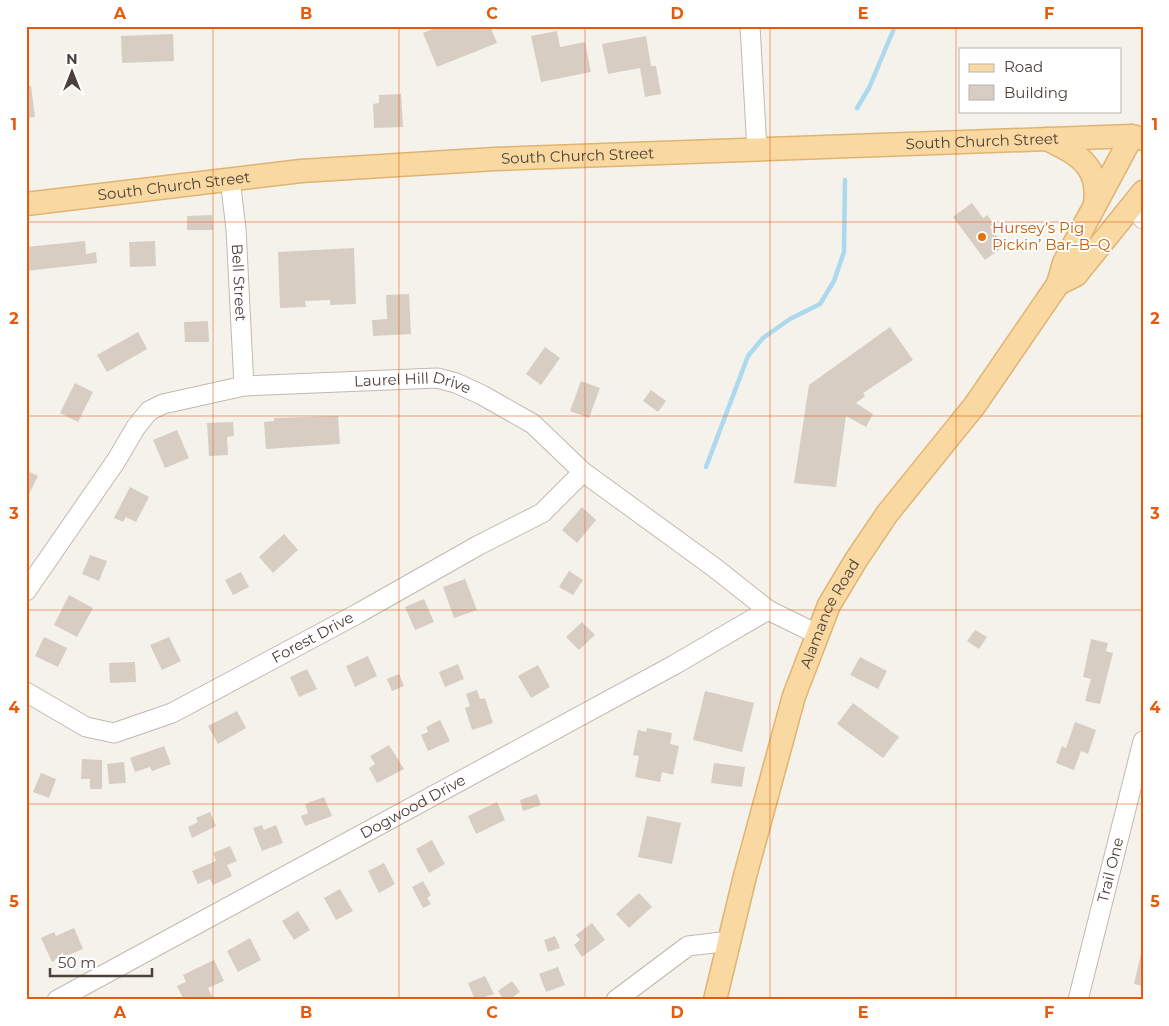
<svg xmlns="http://www.w3.org/2000/svg" width="1169" height="1026" font-family="Montserrat,sans-serif">
<style>
.lines{fill:none;stroke-linecap:round;stroke-linejoin:round}
.stream{stroke:#add9ee;stroke-width:4.5}
.building{fill:#d7cdc2}
.minor-casing{stroke:#c1b9af;stroke-width:21}
.major-casing{stroke:#dfb471;stroke-width:25}
.minor{stroke:#fff;stroke-width:19}
.major{stroke:#f9d8a1;stroke-width:22}
.grid{fill:none;stroke:#e8590c;stroke-width:1;stroke-opacity:0.55}
.food-dot{fill:#e8710a;stroke:#fff;stroke-width:2}
.labels{text-anchor:middle;stroke-width:4;stroke-linejoin:round;paint-order:stroke}
.street-label{font-size:15px;fill:#4a423a;stroke:#fff}
.food-label{font-size:15px;fill:#c56008;stroke:#fff;text-anchor:start}
.neatline{fill:none;stroke:#e8590c;stroke-width:2}
.grid-label{font-size:16px;text-anchor:middle;font-weight:bold;fill:#e8590c}
</style>
<rect width="100%" height="100%" fill="#f5f2ec"/>
<g class="lines">
<path class="stream" d="M857,108l12,-20 26,-62
M706,467l42,-111 15,-18 27,-19 30,-15 14,-23 10,-29 1,-72"/>
</g>
<path class="building" d="M440,26h50l7,17 -60,24 -14,-34z
M557,31l3,16 25,-5 6,30 -50,10 -10,-46z
M173,34l1,27 -52,2 -1,-27z
M646,36l5,30h5l5,28 -16,3 -5,-29 -32,6 -6,-30z
M26,86h5l4,31 -9,1z
M401,94l2,33 -29,1 -1,-24 6,-1v-8z
M972,203l11,15 4,-3 7,9 -4,3 14,19 -19,14 -32,-43z
M212,215l1,15h-26v-14z
M85,241l1,13 10,-2 1,11 -71,8v-24z
M155,241l1,25 -26,1 -1,-25z
M354,248l2,56 -26,1v-5l-25,1 1,6 -26,1 -2,-56z
M409,294l2,40 -38,2 -1,-16 15,-1 -1,-24z
M208,321l1,21h-24l-1,-20z
M890,327l23,33 -50,33 2,3 -9,7 17,11 -7,13 -20,-11 -10,71 -42,-4 15,-98z
M138,332l9,17 -40,23 -10,-17z
M545,347l15,11 -19,27 -15,-11z
M581,381l19,7 -11,30 -19,-7z
M75,383l18,9 -15,30 -18,-9z
M651,390l15,11 -8,11 -15,-11z
M338,416l2,28 -74,5 -2,-27 10,-1v-3z
M233,422l1,14 -7,1 1,18 -19,1 -2,-33z
M177,430l12,28 -24,10 -12,-28z
M26,470l12,6 -12,24z
M130,487l19,10 -13,25 -10,-5 -3,5 -9,-4z
M582,507l14,13 -19,23 -15,-13z
M284,534l14,16 -25,23 -14,-16z
M90,555l17,6 -8,20 -17,-7z
M569,571l14,9 -10,15 -14,-8z
M241,572l8,15 -16,8 -8,-15z
M465,579l12,31 -23,8 -11,-31z
M69,595l24,13 -16,29 -23,-12z
M424,599l10,23 -19,8 -10,-23z
M582,622l13,13 -16,15 -13,-13z
M975,630l12,7 -8,12 -12,-8z
M44,637l23,11 -9,19 -23,-11z
M169,637l12,24 -19,9 -12,-25z
M1091,639l17,4 -2,8 7,2 -13,51 -15,-3 6,-22 -8,-2z
M368,656l9,20 -22,11 -9,-21z
M860,657l27,14 -9,18 -28,-14z
M135,662l1,20 -26,1 -1,-20z
M458,664l6,15 -19,8 -6,-15z
M538,665l12,22 -19,11 -13,-22z
M307,669l10,20 -18,8 -9,-20z
M399,674l5,12 -12,5 -5,-12z
M477,690l3,9 5,-1 8,25 -21,7 -7,-22 5,-2 -4,-12z
M705,691l49,12 -12,49 -49,-12z
M853,703l46,34 -16,21 -46,-34z
M237,711l9,17 -28,16 -10,-18z
M440,720l10,21 -22,10 -7,-16 7,-3 -2,-5z
M1075,722l21,8 -8,24 -7,-3 -7,19 -18,-7 6,-17 4,2z
M647,728l25,5 -2,11 9,2 -6,29 -11,-3 -2,10 -25,-5 4,-21 -6,-1 5,-25 8,2z
M389,745l15,24 -27,14 -8,-15 6,-4 -5,-8z
M164,746l7,18 -19,7 -2,-4 -15,5 -5,-14z
M82,759l20,1v29h-12v-10h-9z
M124,762l2,21 -17,1 -2,-20z
M714,763l31,4 -3,20 -31,-4z
M41,773l15,6 -7,19 -16,-6z
M537,794l4,11 -18,6 -3,-11z
M324,797l8,19 -27,10 -4,-10 7,-3 -3,-9z
M497,802l8,18 -29,14 -8,-18z
M210,812l6,14 -24,12 -4,-11 10,-5 -2,-4z
M647,816l34,7 -9,41 -34,-7z
M262,825l2,5 12,-5 7,18 -21,8 -9,-23z
M432,840l13,24 -16,9 -13,-24z
M230,846l7,15 -10,4 5,11 -19,9 -3,-6 -12,5 -6,-13 24,-10 -3,-8z
M384,863l11,21 -16,9 -11,-22z
M423,881l8,14 -4,3 4,6 -8,4 -11,-21z
M340,889l13,22 -17,9 -12,-22z
M639,893l13,14 -23,21 -13,-14z
M298,911l12,19 -16,10 -12,-19z
M592,923l13,17 -23,17 -8,-12 6,-5 -4,-5z
M74,928l9,21 -31,13 -11,-24 13,-6 2,4z
M555,936l5,12 -12,4 -4,-12z
M250,938l11,22 -23,12 -11,-21z
M1141,954l2,1v31l-9,-2z
M214,960l10,21 -16,7 6,12h-30l-7,-14 9,-4 -3,-7z
M558,967l7,18 -19,7 -7,-18z
M485,976l9,18 -19,6 -7,-17z
M512,981l8,11 -11,8h-5l-6,-9z"/>
<g class="lines">
<defs>
<g id="minor">
<path d="M750,26l7,124"/>
<path id="s1" d="M230,179l6,50 8,157"/>
<path d="M1132,206l11,13"/>
<path id="s2" d="M26,591l90,-130 20,-34 13,-16 14,-7 81,-18 193,-8 19,5 26,12 51,29 50,48 132,96 53,42 49,24"/>
<path id="s3" d="M26,692l60,35 28,6 58,-20 185,-99 122,-69 63,-32 41,-41"/>
<path id="s4" d="M57,1000l617,-335 94,-55"/>
<path d="M616,1000l72,-54 42,-5"/>
<path id="s5" d="M1078,1000l65,-259"/>
</g>
<g id="major">
<path d="M1047,139c30,15 53,26 48,64"/>
<path id="s6" d="M26,204l275,-33 194,-12 637,-23 11,3"/>
<path d="M1058,284l18,-9 67,-83"/>
<path id="s7" d="M715,1000l30,-124 49,-180 35,-91 27,-45 31,-46 88,-109 83,-121 6,-21 68,-127"/>
</g>
</defs>
<use href="#minor" class="minor-casing"/>
<use href="#major" class="major-casing"/>
<use href="#minor" class="minor"/>
<use href="#major" class="major"/>
</g>
<path class="grid" d="M213,26v974M399,26v974M585,26v974M770,26v974M956,26v974M26,222h1117M26,416h1117M26,610h1117M26,804h1117"/>
<circle class="food-dot" cx="982" cy="237" r="5"/>
<g class="labels">
<g class="street-label">
<text dy="5" stroke="none"><textPath href="#s6" startOffset="959">South Church Street</textPath></text>
<text dy="5" stroke="none"><textPath href="#s6" startOffset="554">South Church Street</textPath></text>
<text dy="5" stroke="none"><textPath href="#s6" startOffset="149">South Church Street</textPath></text>
<text dy="5" stroke="none"><textPath href="#s1" startOffset="104">Bell Street</textPath></text>
<text dy="5" stroke="none"><textPath href="#s2" startOffset="486">Laurel Hill Drive</textPath></text>
<text dy="5" stroke="none"><textPath href="#s7" startOffset="404">Alamance Road</textPath></text>
<text dy="5" stroke="none"><textPath href="#s3" startOffset="319">Forest Drive</textPath></text>
<text dy="5" stroke="none"><textPath href="#s4" startOffset="405">Dogwood Drive</textPath></text>
<text dy="5" stroke="none"><textPath href="#s5" startOffset="134">Trail One</textPath></text>
</g>
<g class="food-label">
<text x="992" y="233">Hursey’s Pig<tspan x="992" dy="17">Pickin’ Bar–B–Q</tspan></text>
</g>
</g>
<rect width="1169" height="1026" fill="none" stroke="#ffffff" stroke-width="55"/>
<rect x="959" y="48" width="162" height="65" fill="#ffffff" stroke="#b7b3b0"/>
<rect x="969" y="64" width="25" height="8" fill="#f9d8a1" stroke="#b7b3b0"/>
<text x="1004" y="72" font-size="15" fill="#4a423a">Road</text>
<rect x="969" y="85" width="25" height="15" fill="#d7cdc2" stroke="#b7b3b0"/>
<text x="1004" y="98" font-size="15" fill="#4a423a">Building</text>
<g transform="translate(72 72)" stroke="#ffffff" stroke-width="4" paint-order="stroke">
<path d="M0-4L9 19L0 12L-9 19Z" fill="#4a423a"/>
<text y="-8" font-size="14" font-weight="bold" text-anchor="middle" fill="#4a423a">N</text>
</g>
<path d="M50 968v8h102v-8" fill="none" stroke="#4a423a" stroke-width="2.5"/>
<text x="58" y="968" font-size="15" fill="#4a423a" stroke="#ffffff" stroke-width="4" paint-order="stroke">50 m</text>
<rect x="28" y="28" width="1114" height="970" class="neatline"/>
<g class="grid-label">
<text x="120" y="19">A</text>
<text x="306" y="19">B</text>
<text x="492" y="19">C</text>
<text x="677" y="19">D</text>
<text x="863" y="19">E</text>
<text x="1049" y="19">F</text>
<text x="14" y="130">1</text>
<text x="1155" y="130">1</text>
<text x="14" y="324">2</text>
<text x="1155" y="324">2</text>
<text x="14" y="519">3</text>
<text x="1155" y="519">3</text>
<text x="14" y="713">4</text>
<text x="1155" y="713">4</text>
<text x="14" y="907">5</text>
<text x="1155" y="907">5</text>
<text x="120" y="1018">A</text>
<text x="306" y="1018">B</text>
<text x="492" y="1018">C</text>
<text x="677" y="1018">D</text>
<text x="863" y="1018">E</text>
<text x="1049" y="1018">F</text>
</g>
</svg>
